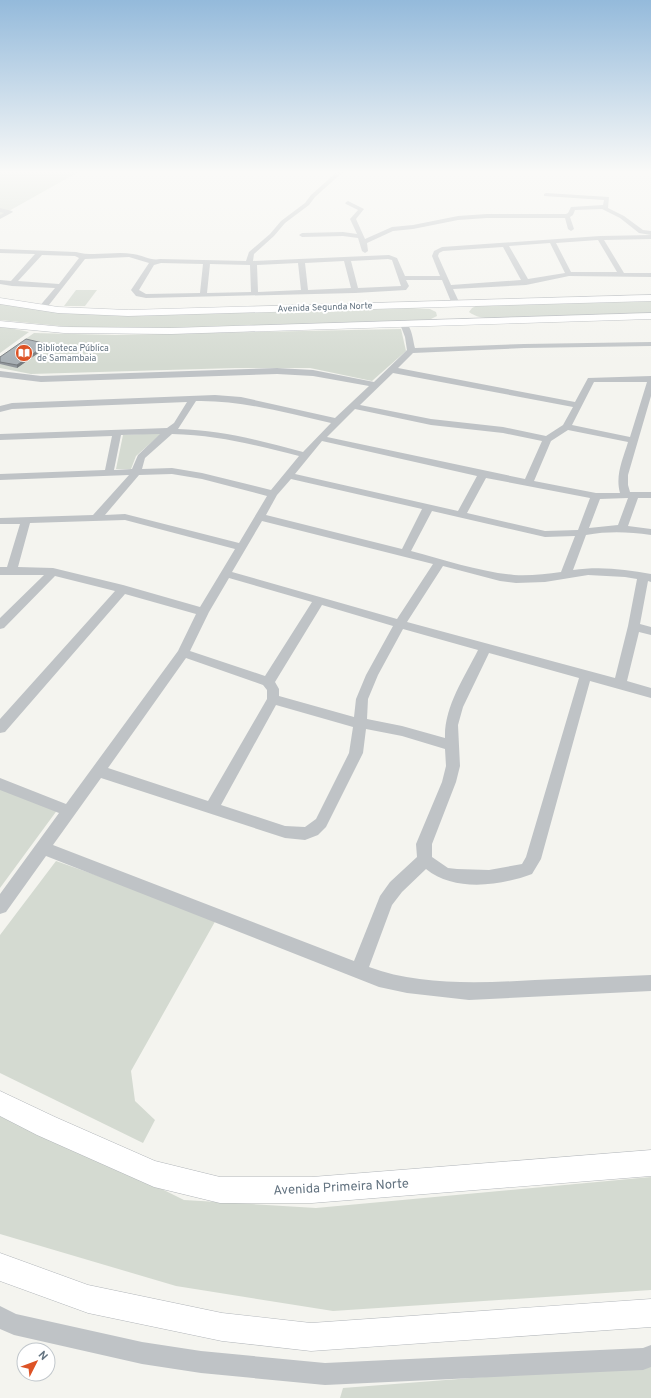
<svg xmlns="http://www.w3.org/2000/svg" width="651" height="1398" font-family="Overpass,sans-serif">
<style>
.green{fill:#d4dad1}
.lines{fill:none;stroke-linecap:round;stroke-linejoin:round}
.major-casing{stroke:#b2b6ba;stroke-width:1}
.minor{fill:#bfc3c6;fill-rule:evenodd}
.major{fill:#fff;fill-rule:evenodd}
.wall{fill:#90969b}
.shaded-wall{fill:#757a7e}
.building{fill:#a7afb4;stroke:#757a7e}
.labels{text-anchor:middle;stroke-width:4;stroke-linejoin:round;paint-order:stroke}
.far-street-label{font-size:9px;fill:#637380;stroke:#fff}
.far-poi-label{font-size:9px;fill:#637380;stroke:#fff;text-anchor:start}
.near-street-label{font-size:13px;fill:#637380;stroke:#fff}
</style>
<rect width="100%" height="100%" fill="#f4f4ef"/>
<path class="green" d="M0,171h80l-80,45z
M76,290h21l-12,16h-21z
M651,300v15l-129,4c-17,-5 -37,5 -53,-7l3,-4 4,-2z
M0,303l100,11 312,-6 18,1 6,3 1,4 -8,4 -318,11 -111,-11z
M0,326l29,6 -29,21z
M401,329l5,22 -34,30 -62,-13h-75l-204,6 -31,-6v-11l34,-24 81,2z
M162,433l-26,23 -5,13h-15l7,-34z
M0,787l58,22 -58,79z
M56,861l161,57 -86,153 4,30 20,19 -12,23 -143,-70v-138z
M0,1109l184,91 132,8 335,-31v113l-318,21 -157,-25 -176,-52z
M651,1364v34h-311l3,-10z"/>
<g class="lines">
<defs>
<path id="major" d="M651,295v6l-523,15 -70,-3 -58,-9v-6l58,9 70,3z
M651,313v6l-480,15 -107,-1 -64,-6v-6l64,6 107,1z
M0,1091l55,26 100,44 65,16h92l339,-27v26l-339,27h-92l-66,-16 -117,-52 -37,-19z
M0,1253l88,32 134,28 89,10 340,-24v28l-340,24 -89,-10 -134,-28 -88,-32z"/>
</defs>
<use href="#major" class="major-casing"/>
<path class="minor" d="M338,171h6l-29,26 -6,8 -24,18 -11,13 -20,18 -1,7 136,-6 8,3 8,18h35l-8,-20 2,-5 8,-4 158,-11 51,-1v4l-47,1 20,33h27v4l-82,-1 -43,9 -73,4 7,15 -4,2 -4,-2 -10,-24h-36l3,6 -3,4 -51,3 -209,5 -10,-2 -5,-6 18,-27 -20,-6 -44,2 -40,51h-3l-4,-2 17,-20 -43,-2 -12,-2v-4l11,1 24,-27 -35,-1v-4l76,3c18,5 38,-1 57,2 9,1 18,7 27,5l86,2 3,-9 21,-18 11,-13 24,-18 6,-8zM598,240l19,32h-46l-15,-29zM550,243l15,30 -37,6 -19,-33zM503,247l18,33 -70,5 -13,-29 1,-3 4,-2zM42,255l33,1 4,2 -20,26 -41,-3zM388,259l4,1 9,26 -43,2 -7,-27zM344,261l7,27 -43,2 -3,-27zM161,263l42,1 -3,29 -54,1 -7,-4 15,-25zM298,263l3,27 -43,2 -1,-27zM210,264l40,1 1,27 -44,1z
M546,193l63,4 -1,11 16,8 19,14 8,1v4l-12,-2 -19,-15 -18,-9 -27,1 -2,5 -3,2 4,12 -3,2 -3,-2 -3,-11h-78l-29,2 -45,9 -20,2 -26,12 1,8 -3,2 -3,-2 -4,-13 -15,-2 -41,1 -3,-2 3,-2 41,-1 14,2 -7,-15 8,-9 -12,-6 -1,-1 3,-2 16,8 -8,10 9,20 27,-12 21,-2 45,-9 29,-2h79l2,-1 3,-6 32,-2 1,-5 -60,-4v-2z
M0,208l12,3 1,1 -13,7v-4l4,-2 -4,-1z
M401,322h3c8,3 9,19 11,26l109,-4 127,-2v4l-127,2 -111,5 -15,15 177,34 13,-24 63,-2v20l-23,79v10l2,7h21v6h-13l-10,28 23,3v6c-23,-3 -41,-4 -65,0l-13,35c26,-4 52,-1 78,4v8l-3,-1 -8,43 11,3v8l-12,-3 -12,49 24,7v10l-61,-17 -49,178 -9,15c-32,12 -78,18 -106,-5l-24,23 -10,13 -23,62c50,19 114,16 166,13 39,-2 77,-3 116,-5v16l-182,9 -62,-7 -28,-6 -333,-131 -40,56 -6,2v-20l59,-81 -59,-23v-12l66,26 112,-153 18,-37 -71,-20 -120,138 -5,1v-14l115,-128 -60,-15 -51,52 -4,1v-11l44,-43h-44v-8h7l13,-43h-20v-6l93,-3 36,-40 -129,5v-6l105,-4 7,-34 -112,4v-6l167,-6 7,-5 13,-21 -175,7 -12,3v-6l12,-3 203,-8 26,2 94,21 34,-32 -56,-10 -36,-2 -236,8 -41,-5v-6l41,5 236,-8 36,2 61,12 33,-32 -2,-13 -5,-13zM393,373l180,34 -10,18 -17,11 -43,-9 -72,-8 -71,-14zM594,382h53l-17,55 -58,-12zM196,401c46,-1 90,12 135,22l-28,29c-41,-11 -82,-22 -125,-23zM355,409l76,16 72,8 39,8 -17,38 -198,-42zM568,430l60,12c-5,17 -13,33 -8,51h-24l-62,-12 17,-40zM160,434l-22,21 -6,14 -18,1 7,-35zM172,434c46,1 83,11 127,22l-28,34 -69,-17 -30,-5 -30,1 3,-11zM322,441l155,35 -19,35 -163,-37zM172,474l30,5 65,17 -28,47 -114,-29 -20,1 34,-40zM486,478l104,20 -12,32 -33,1 -78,-18zM291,479l131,30 -20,40 -136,-34 11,-20zM628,498l-10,27 -29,3 11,-29zM432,511l113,26 30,-1 -14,36c-15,2 -31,4 -47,3 -33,-3 -70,-15 -103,-24zM125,520l110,29 -35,58 -77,-22 -70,-17 -35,-1 12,-44zM262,521l171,43 -36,55 -165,-47zM443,566l57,15 16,2 29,-1 43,-7 37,2 12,2 -9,47 -13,52 -208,-56zM229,578l83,24 -47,74 -75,-25 19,-39zM322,605l71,21 -27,49 -10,24 -2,18 -75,-21v-7l-4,-7zM403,629l75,21c-14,28 -34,57 -33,88l-43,-12 -35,-7 1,-20 10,-24zM489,653l90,25 -53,179 -4,7 -33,6 -32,-1 -9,-1 -16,-11v-13l24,-62 4,-16 -2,-41 5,-18zM186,658l77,27 4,5v9l-59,102 -100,-33zM276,705l77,22 -4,26 -33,66 -11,8 -20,-1 -64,-21zM366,729l36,7 43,13 1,17 -4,16 -26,62 1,13 -27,25 -10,14 -26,65 -301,-116 48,-67 184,60 20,2 13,-5 8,-8 37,-74z
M0,1306l16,8 126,28 59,9 124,12 318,-15 8,-3v22l-8,3 -318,15 -124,-12 -59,-9 -128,-29 -14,-6z"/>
<use href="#major" class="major"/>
</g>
<path class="wall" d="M47,344l1,2 -31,22 -17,-4v-7z"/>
<path class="shaded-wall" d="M47,344l1,2 -31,22v-3z"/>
<path class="building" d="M26,339l21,5 -30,21 -17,-3v-5z"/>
<linearGradient id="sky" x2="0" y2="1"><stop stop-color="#94badb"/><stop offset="0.47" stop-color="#fafaf8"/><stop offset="1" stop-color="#fafaf8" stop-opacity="0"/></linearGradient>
<rect width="651" height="366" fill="url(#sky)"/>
<defs>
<symbol id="library-disc" viewBox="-11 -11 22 22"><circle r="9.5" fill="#dd5326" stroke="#fff"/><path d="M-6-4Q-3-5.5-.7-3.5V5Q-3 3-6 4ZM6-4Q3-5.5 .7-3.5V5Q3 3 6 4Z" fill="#fff"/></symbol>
</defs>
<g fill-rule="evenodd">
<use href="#library-disc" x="14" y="343" width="20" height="20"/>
</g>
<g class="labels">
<g class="far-street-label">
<text transform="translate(325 307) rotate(-2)" y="3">Avenida Segunda Norte</text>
</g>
<g class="far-poi-label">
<text x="37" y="351">Biblioteca Pública<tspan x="37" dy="10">de Samambaia</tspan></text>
</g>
<g class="near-street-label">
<text transform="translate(341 1186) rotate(-3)" y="5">Avenida Primeira Norte</text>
</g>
</g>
<g transform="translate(36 1362) rotate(48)"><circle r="19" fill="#ffffff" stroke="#c1c7cc"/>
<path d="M0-3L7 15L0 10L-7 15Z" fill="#dd5326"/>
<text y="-6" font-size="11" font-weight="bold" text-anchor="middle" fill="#637380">N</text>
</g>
</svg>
